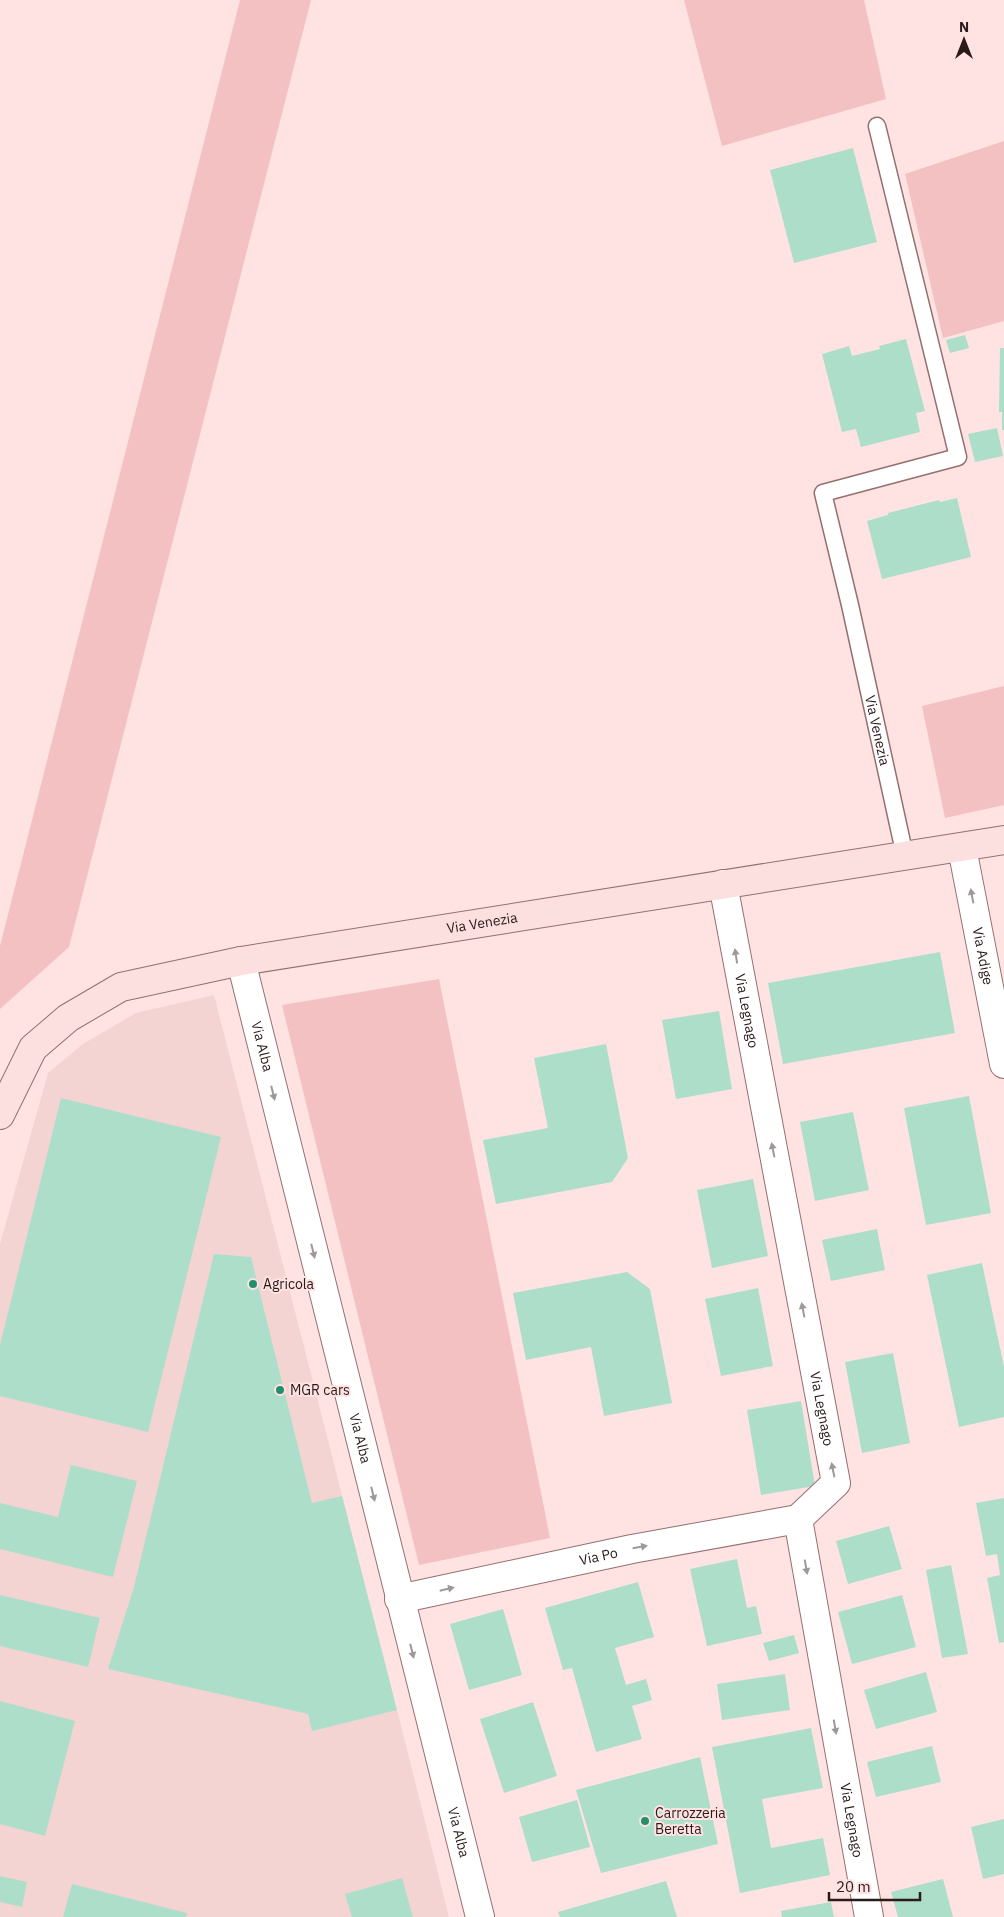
<svg xmlns="http://www.w3.org/2000/svg" width="1004" height="1917" font-family="'IBM Plex Sans',sans-serif">
<style>
.built{fill:#f4d4d3}
.green{fill:#f3c1c1}
.building{fill:#acdec9}
.lines{fill:none;stroke-linecap:round;stroke-linejoin:round}
.lane-casing{stroke:#966f6f;stroke-width:19}
.street-casing{stroke:#966f6f;stroke-width:30}
.secondary-casing{stroke:#966f6f;stroke-width:30}
.lane{stroke:#fff;stroke-width:16}
.street{stroke:#fff;stroke-width:28}
.secondary{stroke:#fcdfdf;stroke-width:28}
.oneway{fill:#9f9898}
.poi-dot{fill:#248f6d;stroke:#fee3e2;stroke-width:2}
.labels{text-anchor:middle;stroke-width:4;stroke-linejoin:round;paint-order:stroke}
.street-label{font-size:14px;fill:#2a1a1a;stroke:#fee3e2}
.poi-label{font-size:14px;fill:#2a1a1a;stroke:#fee3e2;text-anchor:start}
</style>
<rect width="100%" height="100%" fill="#fee3e2"/>
<path class="built" d="M214,995l183,715 52,207h-449v-673l48,-171 35,-29 53,-31z"/>
<path class="green" d="M240,0h71l-242,947 -69,62v-63z
M684,0h180l22,99 -164,47z
M1004,141v180l-61,17 -38,-164z
M1004,686v119l-59,13 -23,-112z
M439,979l111,559 -131,27 -137,-560z"/>
<path class="building" d="M853,148l24,94 -83,21 -24,-93z
M965,335l4,13 -19,5 -4,-13z
M906,339l19,72 -9,2 4,19 -59,15 -5,-18 -14,3 -20,-78 27,-8 3,10 28,-7 -1,-3z
M1000,348h4v82h-2v-18h-3z
M997,428l6,28 -28,6 -7,-28z
M957,498l14,59 -89,22 -15,-58 21,-6v-2l51,-13 1,2z
M940,952l15,81 -172,31 -15,-81z
M719,1011l13,78 -56,10 -14,-79z
M606,1044l22,114 -16,24 -116,22 -13,-64 65,-12 -14,-70z
M969,1096l22,117 -65,12 -22,-117z
M61,1098l160,39 -73,295 -148,-36v-51z
M853,1112l16,78 -54,11 -15,-79z
M753,1179l15,77 -56,12 -15,-78z
M877,1229l8,41 -54,11 -9,-41z
M214,1254l37,3 61,246 30,-7 55,214 -85,21 -4,-17 -200,-45 26,-82z
M982,1263l22,104v50l-45,10 -32,-152z
M627,1272l23,17 22,114 -68,13 -13,-69 -65,13 -13,-67z
M758,1288l15,78 -52,10 -16,-77z
M893,1353l17,90 -48,10 -17,-91z
M801,1401l14,85 -54,9 -14,-85z
M71,1465l66,16 -24,96 -113,-28v-46l58,14z
M1004,1498v144l-5,1 -12,-65 13,-3 -3,-21 -11,2 -10,-53z
M889,1526l13,43 -54,15 -12,-43z
M737,1559l10,49 9,-2 6,28 -55,12 -17,-77z
M951,1565l17,89 -26,4 -16,-88z
M638,1582l16,55 -39,11 11,37 20,-6 6,21 -20,6 10,33 -46,13 -24,-84 -9,2 -18,-62z
M0,1595l100,23 -12,49 -88,-21z
M902,1595l14,52 -64,17 -14,-52z
M503,1609l19,66 -53,15 -19,-66z
M794,1635l5,18 -30,8 -6,-18z
M926,1672l11,40 -61,17 -12,-39z
M785,1674l5,36 -68,10 -5,-36z
M0,1701l75,20 -30,115 -45,-12z
M533,1702l24,74 -53,17 -24,-74z
M811,1728l12,60 -61,11 9,49 52,-10 7,37 -90,18 -28,-146z
M932,1746l9,36 -65,15 -9,-35z
M700,1757l18,87 -117,29 -25,-83z
M577,1800l13,47 -58,15 -13,-45z
M1004,1819v55l-21,5 -12,-52z
M0,1876l27,6 -5,25 -22,-5z
M402,1878l11,39h-61l-7,-23z
M943,1879l10,38h-55l-7,-25z
M666,1881l11,36h-117l-2,-5z
M72,1884l115,29 -1,4h-123z
M831,1902l3,15h-52l-1,-6z"/>
<g class="lines">
<defs>
<g id="lane">
<path id="s1" d="M877,126l81,331 -135,36 27,112 55,251"/>
</g>
<g id="street">
<path id="s2" d="M962,848l42,216"/>
<path id="s3" d="M723,884l113,599 -38,36"/>
<path id="s4" d="M241,961l239,956"/>
<path id="s5" d="M798,1519l71,398"/>
<path id="s6" d="M399,1599l233,-50 166,-30"/>
</g>
<g id="secondary">
<path id="s7" d="M0,1115l33,-67 35,-30 53,-31 120,-26 763,-121"/>
</g>
</defs>
<use href="#lane" class="lane-casing"/>
<use href="#street" class="street-casing"/>
<use href="#secondary" class="secondary-casing"/>
<use href="#lane" class="lane"/>
<use href="#street" class="street"/>
<use href="#secondary" class="secondary"/>
</g>
<defs><path id="oneway-solid" d="M-6-.8H1V-3.2L6.5 0L1 3.2V.8H-6Z" transform="scale(1.25)"/></defs>
<g class="oneway">
<use href="#oneway-solid" transform="translate(972 896) rotate(-101)"/>
<use href="#oneway-solid" transform="translate(736 956) rotate(-99)"/>
<use href="#oneway-solid" transform="translate(273 1093) rotate(76)"/>
<use href="#oneway-solid" transform="translate(773 1150) rotate(-101)"/>
<use href="#oneway-solid" transform="translate(313 1251) rotate(76)"/>
<use href="#oneway-solid" transform="translate(803 1310) rotate(-101)"/>
<use href="#oneway-solid" transform="translate(833 1470) rotate(-101)"/>
<use href="#oneway-solid" transform="translate(373 1494) rotate(76)"/>
<use href="#oneway-solid" transform="translate(640 1547) rotate(-10)"/>
<use href="#oneway-solid" transform="translate(806 1567) rotate(80)"/>
<use href="#oneway-solid" transform="translate(447 1589) rotate(-13)"/>
<use href="#oneway-solid" transform="translate(412 1651) rotate(76)"/>
<use href="#oneway-solid" transform="translate(835 1727) rotate(80)"/>
</g>
<g class="poi-dot">
<circle cx="253" cy="1284" r="5"/>
<circle cx="280" cy="1390" r="5"/>
<circle cx="645" cy="1821" r="5"/>
</g>
<g class="labels">
<g class="street-label">
<text dy="5" stroke="none"><textPath href="#s1" startOffset="724">Via Venezia</textPath></text>
<text dy="5" stroke="none"><textPath href="#s7" startOffset="549">Via Venezia</textPath></text>
<text dy="5" stroke="none"><textPath href="#s2" startOffset="110">Via Adige</textPath></text>
<text dy="5" stroke="none"><textPath href="#s3" startOffset="129">Via Legnago</textPath></text>
<text dy="5" stroke="none"><textPath href="#s4" startOffset="88">Via Alba</textPath></text>
<text dy="5" stroke="none"><textPath href="#s3" startOffset="534">Via Legnago</textPath></text>
<text dy="5" stroke="none"><textPath href="#s4" startOffset="492">Via Alba</textPath></text>
<text dy="5" stroke="none"><textPath href="#s6" startOffset="204">Via Po</textPath></text>
<text dy="5" stroke="none"><textPath href="#s5" startOffset="306">Via Legnago</textPath></text>
<text dy="5" stroke="none"><textPath href="#s4" startOffset="898">Via Alba</textPath></text>
</g>
<g class="poi-label">
<text x="263" y="1289">Agricola</text>
<text x="290" y="1395">MGR cars</text>
<text x="655" y="1818">Carrozzeria<tspan x="655" dy="16">Beretta</tspan></text>
</g>
</g>
<g transform="translate(964 40)" stroke="#fee3e2" stroke-width="4" paint-order="stroke">
<path d="M0-4L9 19L0 12L-9 19Z" fill="#2a1a1a"/>
<text y="-8" font-size="14" font-weight="bold" text-anchor="middle" fill="#2a1a1a">N</text>
</g>
<path d="M829 1892v8h91v-8" fill="none" stroke="#2a1a1a" stroke-width="2.5"/>
<text x="836" y="1892" font-size="15" fill="#2a1a1a" stroke="#fee3e2" stroke-width="4" paint-order="stroke">20 m</text>
</svg>
